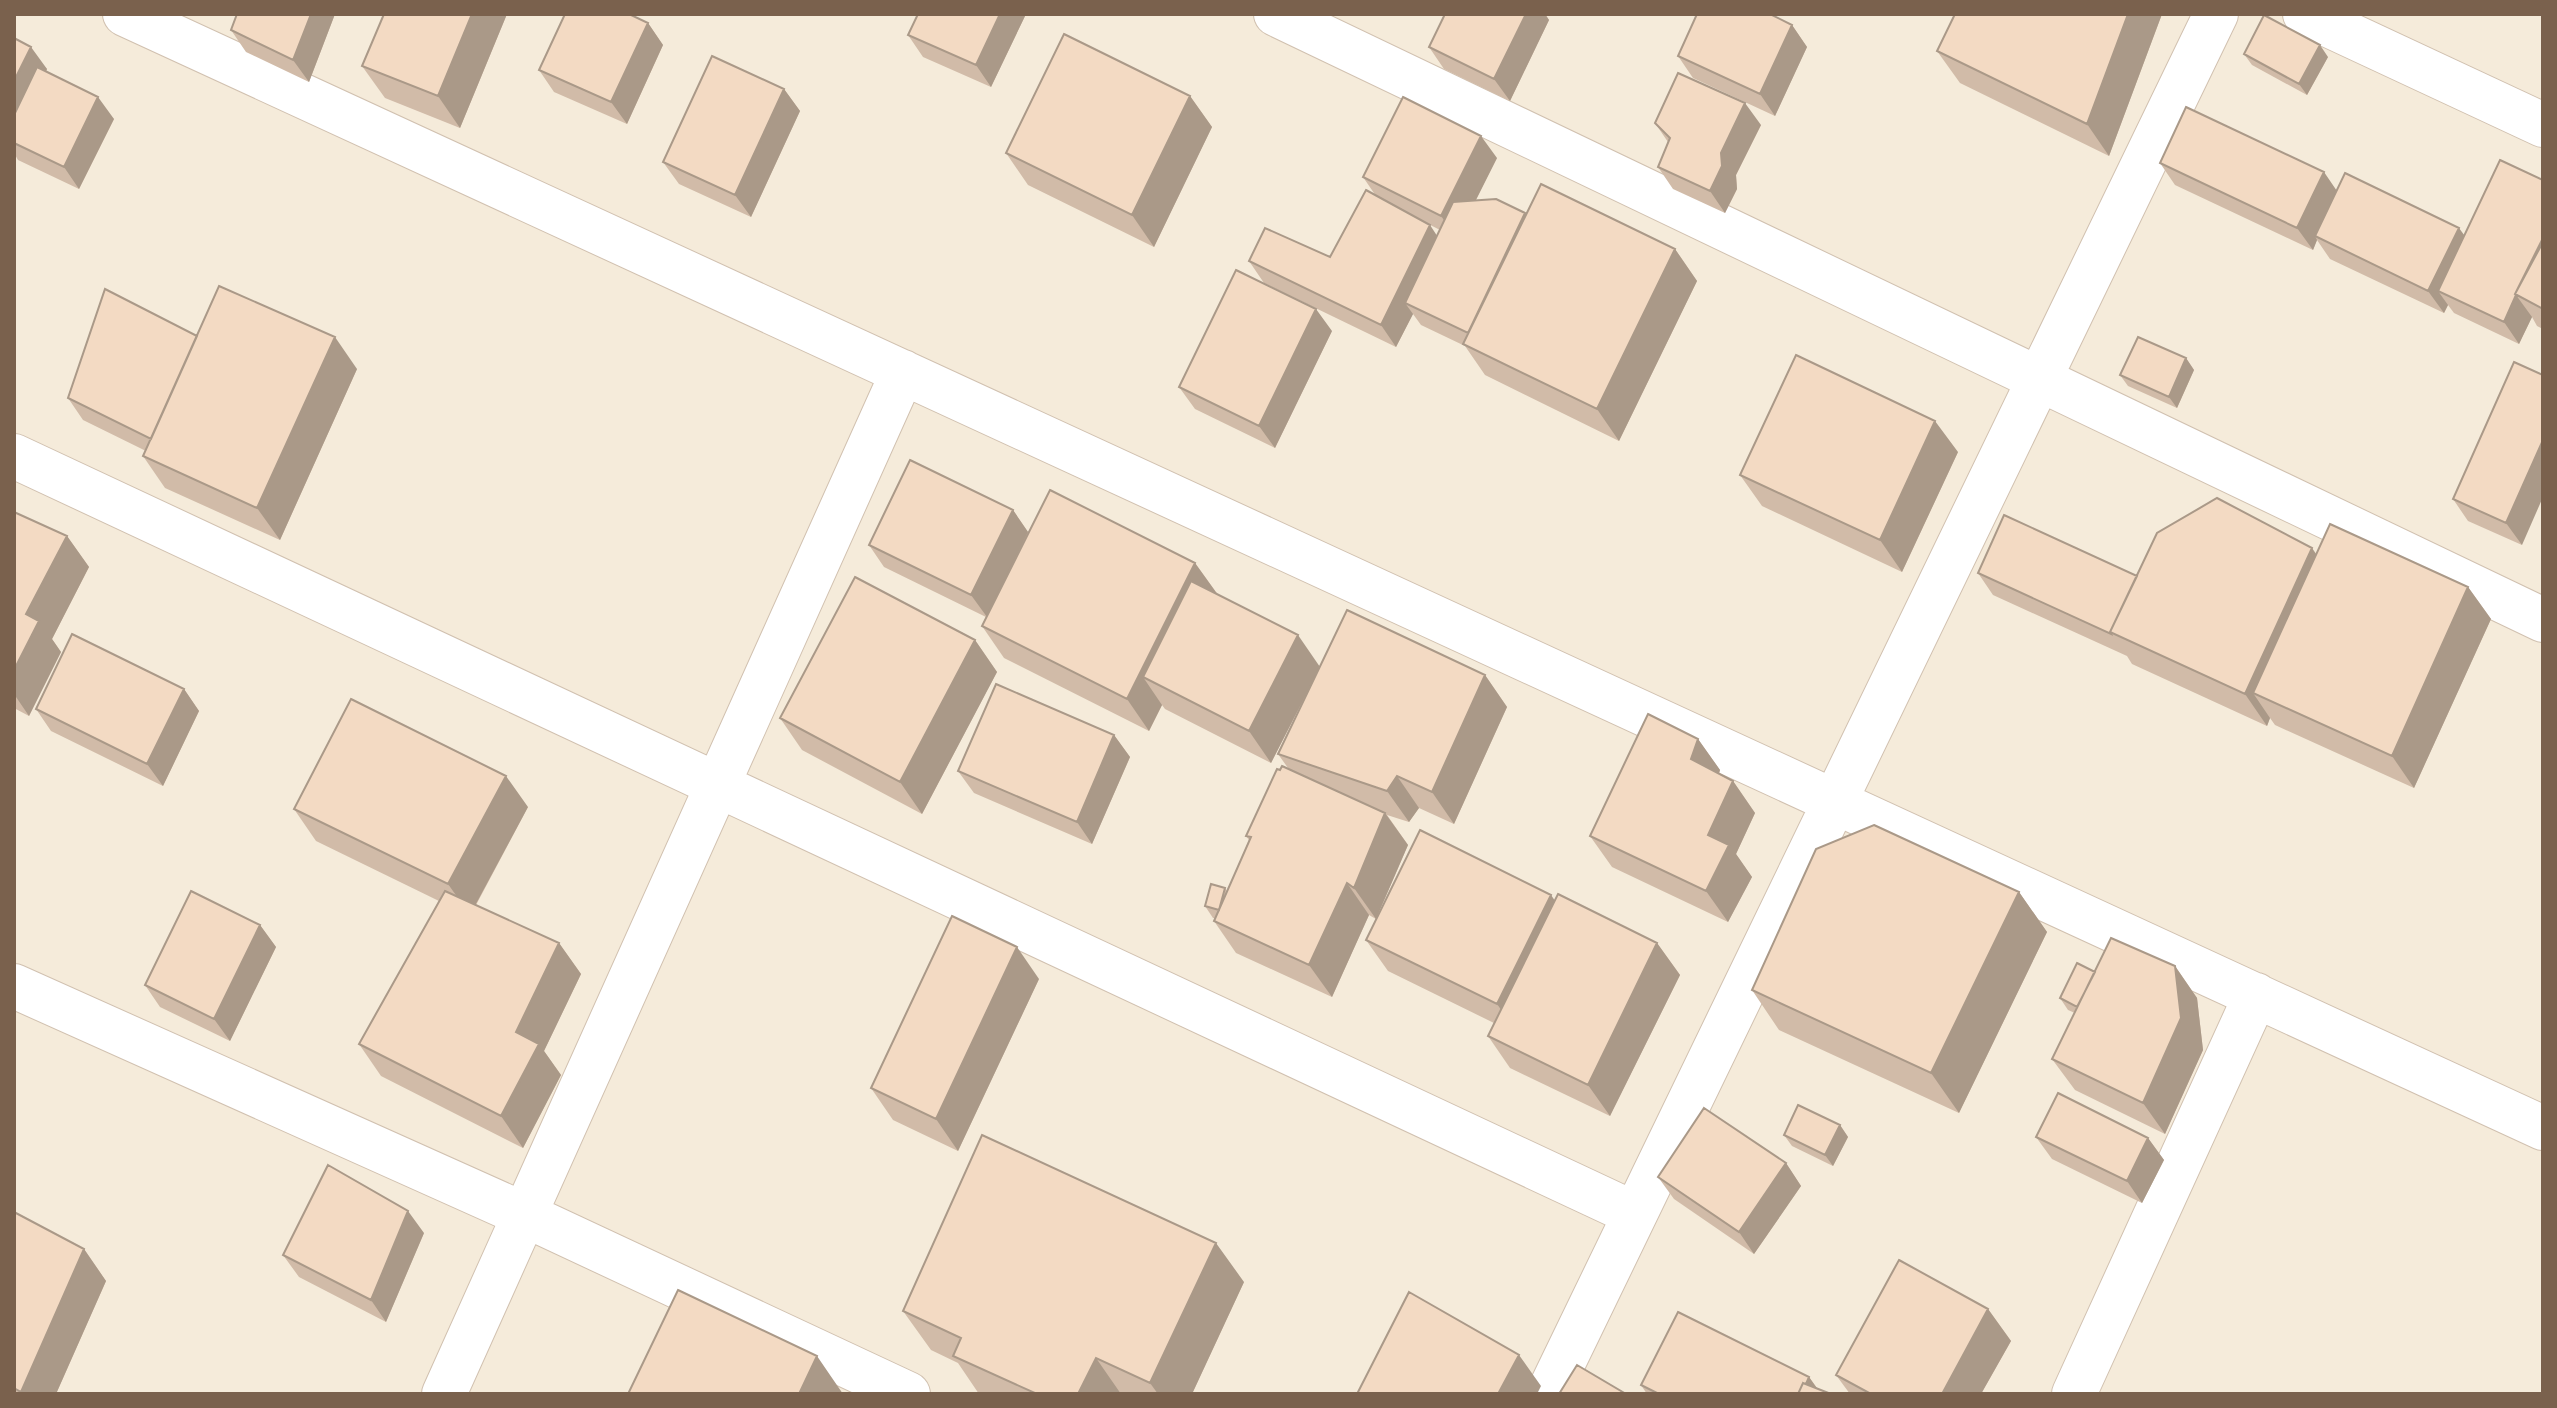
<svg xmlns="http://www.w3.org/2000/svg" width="2557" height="1408" font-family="Inter,sans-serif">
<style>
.residential{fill:#f5ebda}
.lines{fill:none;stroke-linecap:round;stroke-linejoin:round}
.minor-casing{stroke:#d1c1b0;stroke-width:46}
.minor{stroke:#fff;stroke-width:44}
.wall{fill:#d1bba8;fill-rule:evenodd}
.shaded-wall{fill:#a98}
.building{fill:#f3dac3;stroke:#a98;stroke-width:2}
</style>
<rect width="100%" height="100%" fill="#fdf8ec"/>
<path class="residential" d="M14,14h2529v1380h-2529z"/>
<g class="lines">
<defs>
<path id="minor" d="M125,14l2418,1114
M1276,14l1267,606
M2305,14l238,111
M14,456l1621,758
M14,986l511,229 383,179
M444,1394l459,-1022
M1548,1394l668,-1380
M2074,1394l182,-399"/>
</defs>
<use href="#minor" class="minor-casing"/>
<use href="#minor" class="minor"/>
</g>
<path class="wall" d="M237,14h98l-26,68 -63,-30 -15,-22z
M384,14h123l-47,114 -75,-30 -23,-32z
M918,14h108l-35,73 -68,-30 -15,-22z
M1445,14h100l4,6 -39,81 -66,-32 -15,-22z
M1955,14h207l-53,142 -149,-73 -23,-32z
M648,23l15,22 -36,79 -73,-32 -15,-22z
M1792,25l15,22 -32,69 -82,-38 -15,-22z
M14,38l33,31 -1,3 68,47 -35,70 -61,-29 -4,-7z
M2244,54l84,3 -21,38 -55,-30z
M784,89l16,22 -49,106 -72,-33 -16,-22z
M1190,96l22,31 -58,120 -126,-62 -22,-32z
M1655,123l106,2 -25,50 1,14 -12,24 -52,-24 -15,-22 10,-25z
M1497,158l-22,43 51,14 149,34 22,32 -78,160 -134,-66 -20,-29 -44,-21 -8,-11 -17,33 -132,-64 -15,-22 81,-4 46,-61 -13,-19zM1411,215l29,15 -3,6z
M2160,163l177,28 127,44 79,-55v149l-6,-3 -5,-9 -13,27 -65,-31 -6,-8 -4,8 -114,-54 -13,-19 -4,10 -138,-65z
M1332,331l-57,117 -80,-39 -16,-22z
M197,336l160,33 -77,171 -115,-52 -22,-32 3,-5 -63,-31 -15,-22z
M2186,358l8,12 -17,38 -49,-22 -8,-11z
M2514,362l8,183 -54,-24 -15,-22z
M1958,452l-56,120 -140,-66 -22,-31z
M1013,510l15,22 167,31 23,32 102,72 165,8 22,32 -53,117 -35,-16 -10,14 -22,-7 21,30 -29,67 176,-11 102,42 23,32 -70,141 -100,-48 -22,-32 6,-13 -106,-52 -22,-31 10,-21 -7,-4 -37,82 -96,-44 -22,-32 1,-3h-2l-8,-12 20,-18 2,3 22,-51 -3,-4 34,-66 8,-2 -10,-14 35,-73 -42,82 -106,-54 -3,-4 -13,26 -145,-73 -22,-32 4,-9 -102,-50 -15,-22z
M14,512l53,24 22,31 -37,72 9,13 -32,64 -15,-8z
M2317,555l151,32 23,32 -77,169 -139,-63 -5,-7 -3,8 -135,-62 -5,-8 -134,-61 -15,-22 159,3z
M975,640l22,32 -75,142 -120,-64 -22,-32z
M184,689l15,22 -36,75 -112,-55 -15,-22z
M1114,735l16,22 -38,87 -118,-51 -16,-22z
M1698,739l22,31 -1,4 14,7 22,32 -19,41 16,23 -24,45 -116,-55 -22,-31z
M528,807l-52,98 83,38 22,31 -37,77 17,24 -38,73 -142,-72 -22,-32 80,-143 -123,-60 -22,-32z
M2019,892l28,40 -88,181 -180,-83 -27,-40z
M260,925l16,22 -46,94 -70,-34 -15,-22z
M2175,966l22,32 6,52 -38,84 -90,-44 -23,-31 23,-46 -7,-3 -8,-12 35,-26z
M1039,979l-81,172 -65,-31 -22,-32z
M1840,1125l8,12 -15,29 -41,-20 -8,-11z
M2036,1137l112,1 16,22 -22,43 -90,-44z
M1786,1163l15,23 -47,68 -80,-55 -16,-22z
M14,1212l70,37 22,32 -50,113h-42z
M424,1233l-38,89 -87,-45 -16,-22z
M1244,1282l-52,112h-213l-21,-31 -27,-13 -28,-39z
M1988,1309l23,32 -30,53h-131l-14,-19z
M1809,1377l8,11 14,6h-184l-6,-9z"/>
<path class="shaded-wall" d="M311,14h24l-26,68 -16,-22z
M472,14h35l-47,114 -22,-32z
M1000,14h26l-35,73 -15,-22z
M1526,14h19l4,6 -39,81 -16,-22z
M2128,14h34l-53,142 -22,-32z
M648,23l15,22 -36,79 -16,-22z
M1792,25l15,22 -32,69 -15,-22z
M2320,45l8,12 -21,38 -8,-11z
M31,47l16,22 -31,60 -2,-3v-45z
M784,89l16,22 -49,106 -16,-22z
M1190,96l22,31 -58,120 -22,-32z
M98,97l16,22 -35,70 -15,-22z
M1745,103l16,22 -25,50 1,14 -12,24 -15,-22 11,-38z
M1481,136l16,22 -40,80 -16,-22z
M2324,172l15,22 -24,42 2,4 -4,10 -16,-22z
M1525,213l15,22 -72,98z
M1430,225l15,23 -40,55 8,11 -17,33 -15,-22z
M2459,228l16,22 -37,41 10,14 -4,8 -16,-22z
M1675,249l22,32 -78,160 -22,-32z
M2516,295l16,22 -13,27 -15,-22z
M1316,309l16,22 -57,117 -16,-22z
M335,337l22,32 -77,171 -23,-32z
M2186,358l8,12 -17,38 -8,-11z
M1935,421l23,31 -56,120 -22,-32z
M2543,440v57l-21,48 -16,-22z
M1013,510l15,22 -41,85 -16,-22z
M67,536l22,31 -37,72 9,13 -32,64 -15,-22v-24l12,-56z
M2312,548l22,32 -81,113 17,25 -3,8 -22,-32z
M1195,563l23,32 -75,82 19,28 -13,26 -22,-32z
M2468,587l23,32 -77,169 -22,-32z
M1298,635l22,32 -49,96 -22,-32z
M975,640l22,32 -75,142 -22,-32z
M1485,675l22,32 -53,117 -22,-32z
M184,689l15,22 -36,75 -16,-22z
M1114,735l16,22 -38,87 -15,-22z
M1698,739l22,31 -7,20 -22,-31z
M506,776l22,31 -58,108 -22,-31z
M1397,776l22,32 -10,14 -22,-31z
M1733,781l22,32 -19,41 16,23 -24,45 -22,-31 2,-56z
M1385,813l23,32 -32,74 -22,-31z
M1347,883l22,32 -37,82 -23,-32z
M2019,892l28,40 -88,181 -28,-40z
M1551,895l22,32 -54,108 -22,-31z
M260,925l16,22 -46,94 -16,-22z
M559,943l22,31 -37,77 17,24 -38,73 -22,-32 15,-84z
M1657,943l23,32 -70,141 -22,-31z
M1017,947l22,32 -81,172 -22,-32z
M2175,966l22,32 6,52 -38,84 -22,-31z
M1840,1125l8,12 -15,29 -8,-11z
M2148,1138l16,22 -22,43 -15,-22z
M1786,1163l15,23 -47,68 -15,-22z
M408,1211l16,22 -38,89 -15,-22z
M1216,1243l28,39 -52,112h-34l-8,-11z
M84,1249l22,32 -50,113h-33l-2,-2z
M1988,1309l23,32 -30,53h-39z
M1519,1355l22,31 -4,8h-39z
M817,1356l26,38h-44z
M1096,1358l25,36h-43z
M1809,1377l12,17h-20z"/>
<path class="building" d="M237,14h74l-18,46 -62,-30z
M384,14h88l-34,82 -76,-30z
M565,14h64l19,9 -37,79 -72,-32z
M918,14h82l-24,51 -68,-30z
M1445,14h81l-32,65 -65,-32z
M1697,14h73l22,11 -32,69 -82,-38z
M1955,14h173l-41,110 -150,-73z
M2264,15l56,30 -21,39 -55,-30z
M1064,34l126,62 -58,119 -126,-62z
M14,38l17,9 -17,34z
M712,56l72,33 -49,106 -72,-33z
M37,67l61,30 -34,70 -50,-24v-28z
M1678,73l67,30 -24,50 1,13 -12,25 -52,-24 12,-29 -15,-15z
M1403,97l78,39 -40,80 -78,-39z
M2186,107l138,65 -27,56 -137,-65z
M2500,160l43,20v58l-28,56 1,1 -12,27 -66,-31z
M2345,173l114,55 -31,63 -113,-55z
M1541,184l134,65 -78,160 -134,-65z
M1366,190l64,35 -49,100 -132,-64 16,-33 65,29z
M1496,199l29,14 -57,120 -63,-30 48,-101z
M2543,242v67l-28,-15z
M1236,270l80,39 -57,117 -80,-39z
M219,286l116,51 -78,171 -114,-52z
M105,289l92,47 -46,103 -83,-41z
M2138,337l48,21 -17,39 -49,-22z
M1796,355l139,66 -55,119 -140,-65z
M2514,362l29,13v65l-37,83 -53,-24z
M910,460l103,50 -42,85 -102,-50z
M1050,490l145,73 -68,136 -145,-73z
M2217,498l95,50 -67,146 -135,-62 47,-99z
M14,512l53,24 -41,78 13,7 -25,49z
M2004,515l133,61 -27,56 1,2 -133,-61z
M2330,524l138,63 -76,169 -139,-63z
M855,577l120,63 -75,142 -120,-64z
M1191,581l107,54 -49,96 -106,-54z
M1347,610l138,65 -53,117 -35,-16 -10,15 -109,-37z
M72,634l112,55 -37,75 -111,-55z
M996,684l118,51 -37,87 -119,-51z
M351,699l155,77 -58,108 -154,-75z
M1648,714l50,25 -7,20 42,22 -25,54 21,10 -23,46 -116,-55z
M1282,766l103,47 -31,75 -7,-5 -38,82 -95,-44 37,-84 -5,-1 31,-67 3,1z
M1874,825l145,67 -88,181 -179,-83 64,-141z
M1420,830l131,65 -54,109 -131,-64z
M1211,884l14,4 -6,22 -14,-4z
M191,891l69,34 -46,94 -69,-34z
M445,891l114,52 -43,89 23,12 -38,72 -142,-72z
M1558,894l99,49 -69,142 -100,-49z
M952,916l65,31 -81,172 -65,-31z
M2111,938l64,28 6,52 -38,85 -91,-44z
M2077,963l18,9 -18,35 -17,-9z
M2058,1093l90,45 -21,43 -91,-44z
M1798,1105l42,20 -15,30 -41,-20z
M1704,1108l82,55 -47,69 -81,-55z
M982,1135l234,108 -66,140 -54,-25 -18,36h-41l-84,-38 8,-18 -58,-27z
M328,1165l80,46 -37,89 -88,-45z
M14,1212l70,37 -63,143 -7,-4z
M1899,1260l89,49 -46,85h-71l-35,-19z
M678,1290l139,66 -18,38h-171z
M1409,1292l110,63 -21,39h-141z
M1678,1312l131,65 -3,7 -3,-1 -5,11h-139l-18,-9z
M1577,1365l49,29h-67z
M1803,1383l28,11h-33z"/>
<rect width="2557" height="1408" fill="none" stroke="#7a614d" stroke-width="32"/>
</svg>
